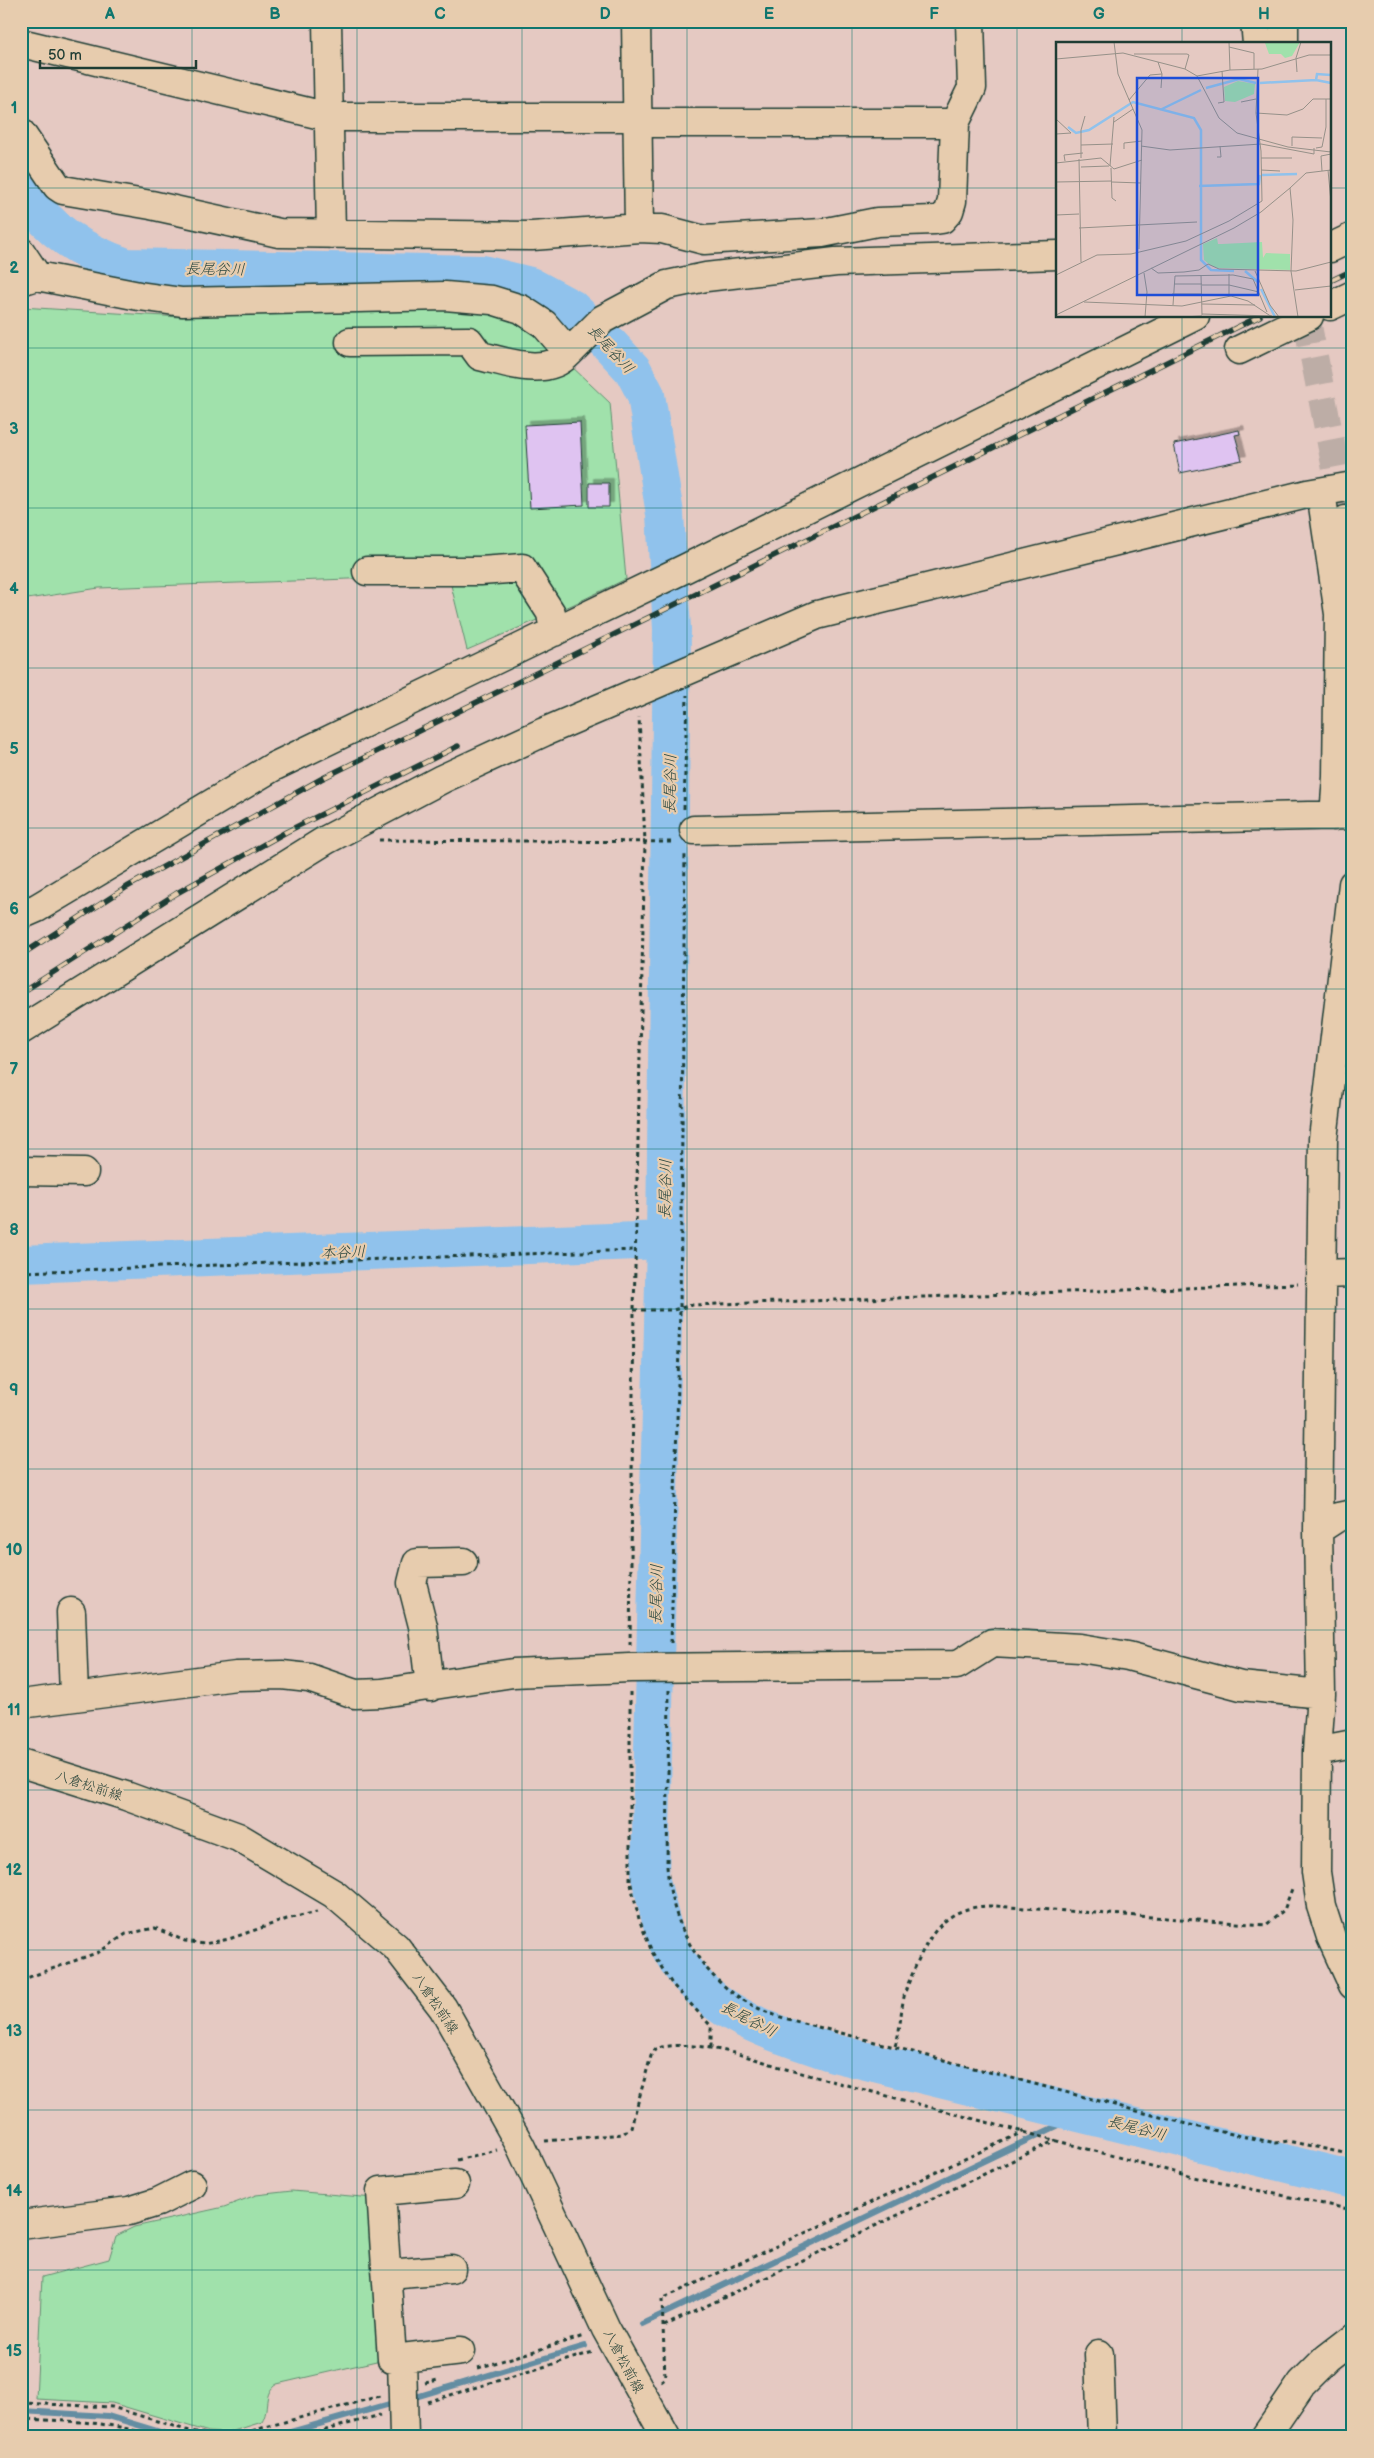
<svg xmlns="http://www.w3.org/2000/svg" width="1374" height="2458" font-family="'Balsamiq Sans','Klee One',sans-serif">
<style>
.green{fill:#a0e1ab;stroke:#608f70}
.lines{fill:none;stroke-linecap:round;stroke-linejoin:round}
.stream{stroke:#638da2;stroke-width:6}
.river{stroke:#90c2ec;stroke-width:38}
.building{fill:#dfc3f1;stroke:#1f3d34;filter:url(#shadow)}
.minor-tunnel{stroke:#bdada6;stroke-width:28;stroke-dasharray:28 14;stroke-linecap:butt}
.minor-casing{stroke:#1f3d34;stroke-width:31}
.major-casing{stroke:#1f3d34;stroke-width:31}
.path{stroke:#1f3d34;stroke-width:3;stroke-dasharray:4 4;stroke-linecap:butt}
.minor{stroke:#e7ccae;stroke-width:28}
.major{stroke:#e7ccae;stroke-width:28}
.rail-casing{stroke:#1f3d34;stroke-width:5.5}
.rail{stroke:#e7ccae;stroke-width:4;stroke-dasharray:11;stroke-linecap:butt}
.grid{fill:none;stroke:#0f766e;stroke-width:1;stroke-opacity:0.55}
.labels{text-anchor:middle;stroke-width:4.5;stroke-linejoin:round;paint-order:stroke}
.street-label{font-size:14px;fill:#1f3d34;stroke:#e7ccae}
.water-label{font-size:15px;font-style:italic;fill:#25443d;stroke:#e7ccae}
.inset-river{fill:none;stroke:#90c2ec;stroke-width:2.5}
.inset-road{fill:none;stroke:#969189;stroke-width:1}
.view{fill:#1d4ed8;fill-opacity:0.15;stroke:#1d4ed8;stroke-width:2.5}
.inset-edge{fill:none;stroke:#1f3d34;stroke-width:2.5}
.neatline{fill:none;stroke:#0f766e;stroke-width:2}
.grid-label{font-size:16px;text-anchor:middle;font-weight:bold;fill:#0f766e}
</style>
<defs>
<filter id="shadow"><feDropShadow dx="4.5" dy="-4.5" stdDeviation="0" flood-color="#0004"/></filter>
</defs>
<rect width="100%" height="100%" fill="#e5c9c2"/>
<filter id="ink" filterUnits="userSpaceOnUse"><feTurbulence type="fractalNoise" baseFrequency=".02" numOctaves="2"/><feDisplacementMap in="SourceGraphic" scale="10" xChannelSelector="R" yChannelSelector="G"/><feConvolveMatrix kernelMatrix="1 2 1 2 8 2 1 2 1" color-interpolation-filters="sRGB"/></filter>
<g filter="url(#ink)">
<path class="green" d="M460,306l48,9 38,27 64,61 16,176 -54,26 -105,45 -17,-69 -46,-4 -305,11 -78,12v-293l159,10z
M292,2191l82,7 11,161 -108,25c-15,9 -7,25 -15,38l-35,11 -18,-1 -97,-29 -76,-4 6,-122 67,-18 7,-23 18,-9 90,-20 32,-12z"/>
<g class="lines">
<path class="stream" d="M642,2324l440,-210
M409,2399l176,-53
M21,2411l87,5 69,21
M273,2437l124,-35"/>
<path class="river" d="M21,191c31,41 57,59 105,76l356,7 48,12 41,22 39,37 23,25 13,25 19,119 7,115 -7,611 -15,637c6,21 12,55 21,73 34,64 100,82 163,103l519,127
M21,1264l644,-24"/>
</g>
<path class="building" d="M580,422l4,83 -54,3 -5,-83z
M1239,430l1,4 -5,1 7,25 -62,13 -6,-29z
M589,483h20v24h-20z"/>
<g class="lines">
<path class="minor-tunnel" d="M1306,316l40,204"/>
<defs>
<path id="minor" d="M327,21l4,213
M636,21l3,207
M1255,21l2,23
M21,43l308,74h309
M1284,44v-23
M638,123h317
M21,133l36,53 6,4 88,15 128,28 253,3 107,-8 23,1 42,11 118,-7 55,-11 58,-2 7,-1 7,-8 3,-10 3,-78 17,-35 -2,-67
M1330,248l23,-11
M21,252l16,24
M21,281l16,-5 102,20 43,6 263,-6 47,4 29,9 23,15 25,29 34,-34 64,-34 39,-8 130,-15 222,-7
M1330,306l23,-11
M350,342l119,-1 11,15c27,6 66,22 89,-3
M1239,350l70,-34
M1321,492l18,122 -2,163 -3,39
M1346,520l7,56
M367,571h113l42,-3 29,45 3,19
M694,830l659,-15
M1353,884l-30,255 -5,391 3,164 -4,57 -1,121 5,34 10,31 22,48
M21,915l16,-7 236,-141 413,-199 509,-252
M21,1030l305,-190 116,-61 102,-47 273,-117 490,-121 46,-8
M21,1171l63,1
M1322,1274l31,-1
M1318,1530l20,-13 15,-3
M71,1612l3,84
M430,1687l-7,-61 -11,-43 5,-20 46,-1
M21,1704l215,-28 46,-1 27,3 46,16 27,-1 131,-20 117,-5 327,-3 35,-22 88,5 48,8 113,30 80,8
M1317,1751l36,-7
M21,2225l108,-14 29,-9 34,-17
M387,2274l64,-5
M1099,2354l3,83
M402,2358l59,-7
M404,2437l-2,-79 -10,1 -11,-168 74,-7
M1265,2437l37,-54 25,-25 26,-20"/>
<path id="major" d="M21,1763l105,33 112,41 96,57 62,53 47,61 77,137 86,184 60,108"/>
</defs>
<use href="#minor" class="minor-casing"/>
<use href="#major" class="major-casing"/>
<path class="path" d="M684,809l3,-114
M379,840l296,2
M21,1272l615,-22
M634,1310h39l19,-5 606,-21
M671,1643l9,-334 5,-457
M630,1645l4,-335 11,-468 -6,-125
M669,1690l-2,176c5,72 47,132 117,152l414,109 78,16 12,-2 65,14
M630,1692v188l9,39 13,33 20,32 39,42v23
M21,1980l78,-28 27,-18 29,-6 30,13 19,3 25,-5 58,-20 30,-7
M895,2046c6,-16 5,-32 9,-49 2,-11 8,-21 12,-32 17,-38 34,-60 79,-59l271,19 18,-15 9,-24
M545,2141l78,-7 8,-7 20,-71 5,-8c43,-9 90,8 130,21l407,108 160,33
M457,2160l40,-10
M664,2326l392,-186
M478,2368l106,-32
M661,2381l4,-3 -3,-79 363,-168
M425,2383l13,-3
M427,2402l166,-50
M21,2403l91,4 74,23 35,7
M21,2419c46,2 91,2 134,18
M229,2437l151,-41
M301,2437l79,-22"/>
<use href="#minor" class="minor"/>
<use href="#major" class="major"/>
<defs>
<path id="rail" d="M1330,281l23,-11
M21,955l106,-68 194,-108 939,-463
M21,993l156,-100 109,-61 172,-86"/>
</defs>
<use href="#rail" class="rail-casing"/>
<use href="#rail" class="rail"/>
</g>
</g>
<path class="grid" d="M192,21v2416M357,21v2416M522,21v2416M687,21v2416M852,21v2416M1017,21v2416M1182,21v23M21,188h1037M1330,188h23M1182,316v2121M21,348h1332M21,508h1332M21,668h1332M21,828h1332M21,989h1332M21,1149h1332M21,1309h1332M21,1469h1332M21,1630h1332M21,1790h1332M21,1950h1332M21,2110h1332M21,2270h1332"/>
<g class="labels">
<g class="street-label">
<text transform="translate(89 1785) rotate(18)" y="5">八倉松前線</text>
<text transform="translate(436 2003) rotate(56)" y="5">八倉松前線</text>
<text transform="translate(624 2361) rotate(62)" y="5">八倉松前線</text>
</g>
<g class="water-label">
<text transform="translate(215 269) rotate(1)" y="5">長尾谷川</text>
<text transform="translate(611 349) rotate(47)" y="5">長尾谷川</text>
<text transform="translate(670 784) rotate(-89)" y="5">長尾谷川</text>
<text transform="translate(665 1189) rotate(-89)" y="5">長尾谷川</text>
<text transform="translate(343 1252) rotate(-2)" y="5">本谷川</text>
<text transform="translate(656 1594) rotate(-89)" y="5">長尾谷川</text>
<text transform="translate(749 2019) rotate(27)" y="5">長尾谷川</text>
<text transform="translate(1137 2128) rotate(14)" y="5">長尾谷川</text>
</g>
</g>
<g transform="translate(1056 42)">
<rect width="275" height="275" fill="#e5c9c2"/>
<path d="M244,0l-8,14 -7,2 -4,-4h-12l-4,-11zM182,39l17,3 -1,10 -19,8 -10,-1 -1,-14zM161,196l1,6h4l40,-2 1,16 3,-5 24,1v16l-73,-2 -7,-3 -6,-5 -1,-16z" fill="#a0e1ab"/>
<path class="inset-river" d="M260,38l1,-6 14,1M204,41l56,-3 15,3M150,46l33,-9 17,4M106,67l39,-19M12,85l8,6 13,-3 44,-28 61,16 7,12v130l10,10 23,1M206,133l35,-1M143,144l60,-2 1,-9M189,229l14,12M205,247l14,28"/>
<path class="inset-road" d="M58,0l4,32 24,56 -3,119M173,0l1,28M173,5l25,6v16M78,12h53l2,1 -4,14M0,17l67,-6 62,16 12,7 22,42 18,15 51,14 43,5M102,20l4,12 -1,14M241,30l-1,-14 5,-16M141,34l33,-6 32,-1 47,-14h22M73,58l21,-25 12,-1M185,60l15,-3M162,61l6,-1 -2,-31M200,71l31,2 16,-6 10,-10h18M0,77l15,14 -15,1M58,80l19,-13M25,103l32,-1M85,104l29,4 91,-6 53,10v-6M236,104v-9l30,1M260,106l6,-1 4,-20v-28M68,107v-6l18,-2M161,115h4l-1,-11M25,116v-28l4,-14M205,116h31M23,117l2,103M9,119l-1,-6 19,-2M0,121l45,-5 13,11 28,-9M54,124l4,-49M25,125l28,-1M55,126l1,30 4,3M205,128l19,1M272,128l3,32M266,129l-1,-15 10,-2M0,140l56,-1M56,140l29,1M0,173l23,-1M23,186l118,-6M95,226l7,5 26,-1 15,-2 9,-6 11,5 77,2 35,-9M199,229l15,34 9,12M88,231l3,19 -2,25M173,232v22M0,233l41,-20 34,-1 55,-13 43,-20 33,-20 -1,-50 -5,-38 2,-44M145,233l1,40M118,242h28M146,243h27l30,7M239,248l36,-4M116,252h30M28,260l98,4 49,-10 17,5 24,16M146,262l53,1M117,263l2,-29 58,-1 20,4 14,33M146,272l70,2M0,273l178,-87 27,-16 29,-24M126,275l20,-1M242,275l-7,-46 2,-51 -3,-32 16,-15 25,-3"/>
<path class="view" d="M81,36h121v217h-121z"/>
<rect width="275" height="275" class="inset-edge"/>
</g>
<rect width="1374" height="2458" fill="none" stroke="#e7ccae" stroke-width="55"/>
<path d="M40 60v8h156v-8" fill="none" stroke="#1f3d34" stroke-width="2.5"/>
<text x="48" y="60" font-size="15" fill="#1f3d34" stroke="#e7ccae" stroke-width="4" paint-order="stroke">50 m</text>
<rect x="28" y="28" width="1318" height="2402" class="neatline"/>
<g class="grid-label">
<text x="110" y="19">A</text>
<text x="275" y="19">B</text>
<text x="440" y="19">C</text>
<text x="605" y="19">D</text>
<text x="769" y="19">E</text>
<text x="934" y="19">F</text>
<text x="1099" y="19">G</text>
<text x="1264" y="19">H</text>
<text x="14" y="113">1</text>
<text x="14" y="273">2</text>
<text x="14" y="434">3</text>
<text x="14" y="594">4</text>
<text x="14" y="754">5</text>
<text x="14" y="914">6</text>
<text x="14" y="1074">7</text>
<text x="14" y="1235">8</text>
<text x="14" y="1395">9</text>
<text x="14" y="1555">10</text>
<text x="14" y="1715">11</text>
<text x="14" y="1875">12</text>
<text x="14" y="2036">13</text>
<text x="14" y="2196">14</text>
<text x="14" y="2356">15</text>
</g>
</svg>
